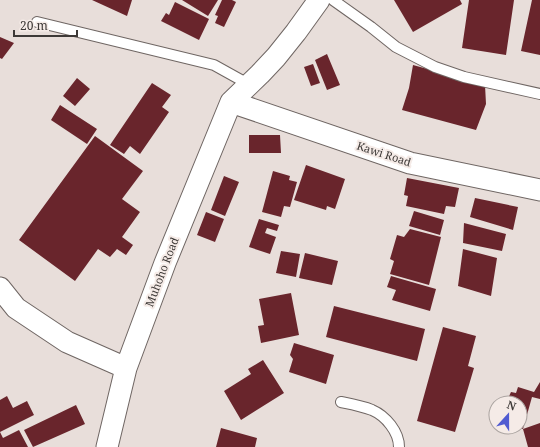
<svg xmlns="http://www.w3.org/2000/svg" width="540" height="447" font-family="'Noto Serif',serif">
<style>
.building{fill:#69252c}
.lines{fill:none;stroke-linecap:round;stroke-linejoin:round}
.lane-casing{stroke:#6f6663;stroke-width:12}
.street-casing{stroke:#6f6663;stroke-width:23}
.lane{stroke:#fff;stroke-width:10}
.street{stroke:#fff;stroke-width:21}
.labels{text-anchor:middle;stroke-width:4;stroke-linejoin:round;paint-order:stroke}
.street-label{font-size:11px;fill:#3d3937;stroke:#f5ebe7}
</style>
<rect width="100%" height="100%" fill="#e8deda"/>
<path class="building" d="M92,0h40l-5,16z
M182,0h36l-10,16z
M222,0h10l4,2 -12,25 -9,-4 3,-7 -3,-1z
M394,0h66l2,4 -49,28z
M469,0h45l-8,55 -44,-7z
M532,0h8v55l-19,-4z
M175,2l34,17 -10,21 -38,-19 5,-8 3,2z
M0,37l14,6 -12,16 -2,-1z
M327,54l13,31 -13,5 -12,-30z
M313,64l7,19 -9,3 -7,-19z
M413,65l72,20 1,19 -10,26 -74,-20 7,-22z
M77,78l13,11 -15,17 -12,-10z
M152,83l19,12 -9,12 7,5 -29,42 -10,-8 -6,8 -14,-9z
M60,105l37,24 -10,15 -36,-24z
M249,135h31l1,18h-32z
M95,136l48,35 -21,28 18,13 -18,25 11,8 -7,10 -9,-6 -7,8 -12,-8 -23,32 -56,-41z
M306,165l39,14 -10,30 -8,-3 -1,4 -32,-10z
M273,171l17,5 -1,4 8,2 -7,25 -6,-1 -3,11 -19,-5z
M224,176l15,6 -14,34 -14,-6z
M407,178l52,10 -4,19 -9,-1 -2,8 -38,-8 2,-10 -4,-1z
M475,198l43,9 -5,23 -43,-13z
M414,211l30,9 -4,15 -31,-9z
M206,212l18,7 -9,23 -18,-7z
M259,219l20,6 -2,6 -10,-3 -2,5 11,4 -6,17 -21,-7z
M464,223l42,11 -4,17 -39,-8z
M410,229l31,8 -12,48 -39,-11 4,-13 -4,-2 7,-24 7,2z
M463,249l34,9 -6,38 -33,-10z
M281,251l19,3 -4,23 -20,-4z
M305,253l33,8 -6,24 -33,-7z
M391,276l45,13 -6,22 -38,-11 4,-10 -9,-3z
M291,293l8,42 -38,8 -3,-17 6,-1 -5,-26z
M334,306l91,23 -8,32 -91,-24z
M443,327l33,9 -8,30 6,2 -19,64 -38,-11z
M294,343l40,12 -8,29 -37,-12 4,-13 -3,-4z
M263,360l21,33 -43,27 -17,-29 27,-17 -3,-5z
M540,382v17l-8,-2 -9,32 -3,-1v-25h-14l5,-11 5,1 2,-6 16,5z
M7,396l6,12 14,-7 7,14 -34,17 3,6 16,-8 9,17h-28v-47z
M76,405l9,19 -52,23 -9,-17z
M540,423v24h-12l-5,-18z
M221,428l36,10 -2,9h-39z"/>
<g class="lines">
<defs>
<path id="lane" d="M333,0l38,27 25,20 39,20 29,10 76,17
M37,22l177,43 36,20
M341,402c10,2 21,4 31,8 14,6 27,22 27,37"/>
<path id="street" d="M231,102l179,61 130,27
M0,288l16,20 51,34 59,26
M107,447l19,-79 39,-105 66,-161 29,-28 16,-17 20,-25 23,-32"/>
</defs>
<use href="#lane" class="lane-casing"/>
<use href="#street" class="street-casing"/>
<use href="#lane" class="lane"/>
<use href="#street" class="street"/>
</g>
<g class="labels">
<g class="street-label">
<text transform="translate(384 154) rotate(18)" y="4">Kawi Road</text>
<text transform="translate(162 272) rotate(-69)" y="4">Muhoho Road</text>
</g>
</g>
<g transform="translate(508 415) rotate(21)"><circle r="19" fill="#f5ebe7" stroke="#aba4a1"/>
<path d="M0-3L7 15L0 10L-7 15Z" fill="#505bd1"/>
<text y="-6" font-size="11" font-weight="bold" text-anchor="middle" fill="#3d3937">N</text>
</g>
<path d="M14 30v6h63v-6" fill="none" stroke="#3d3937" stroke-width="2"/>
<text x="20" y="30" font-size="12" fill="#3d3937" stroke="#f5ebe7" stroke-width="3" paint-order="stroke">20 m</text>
</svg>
